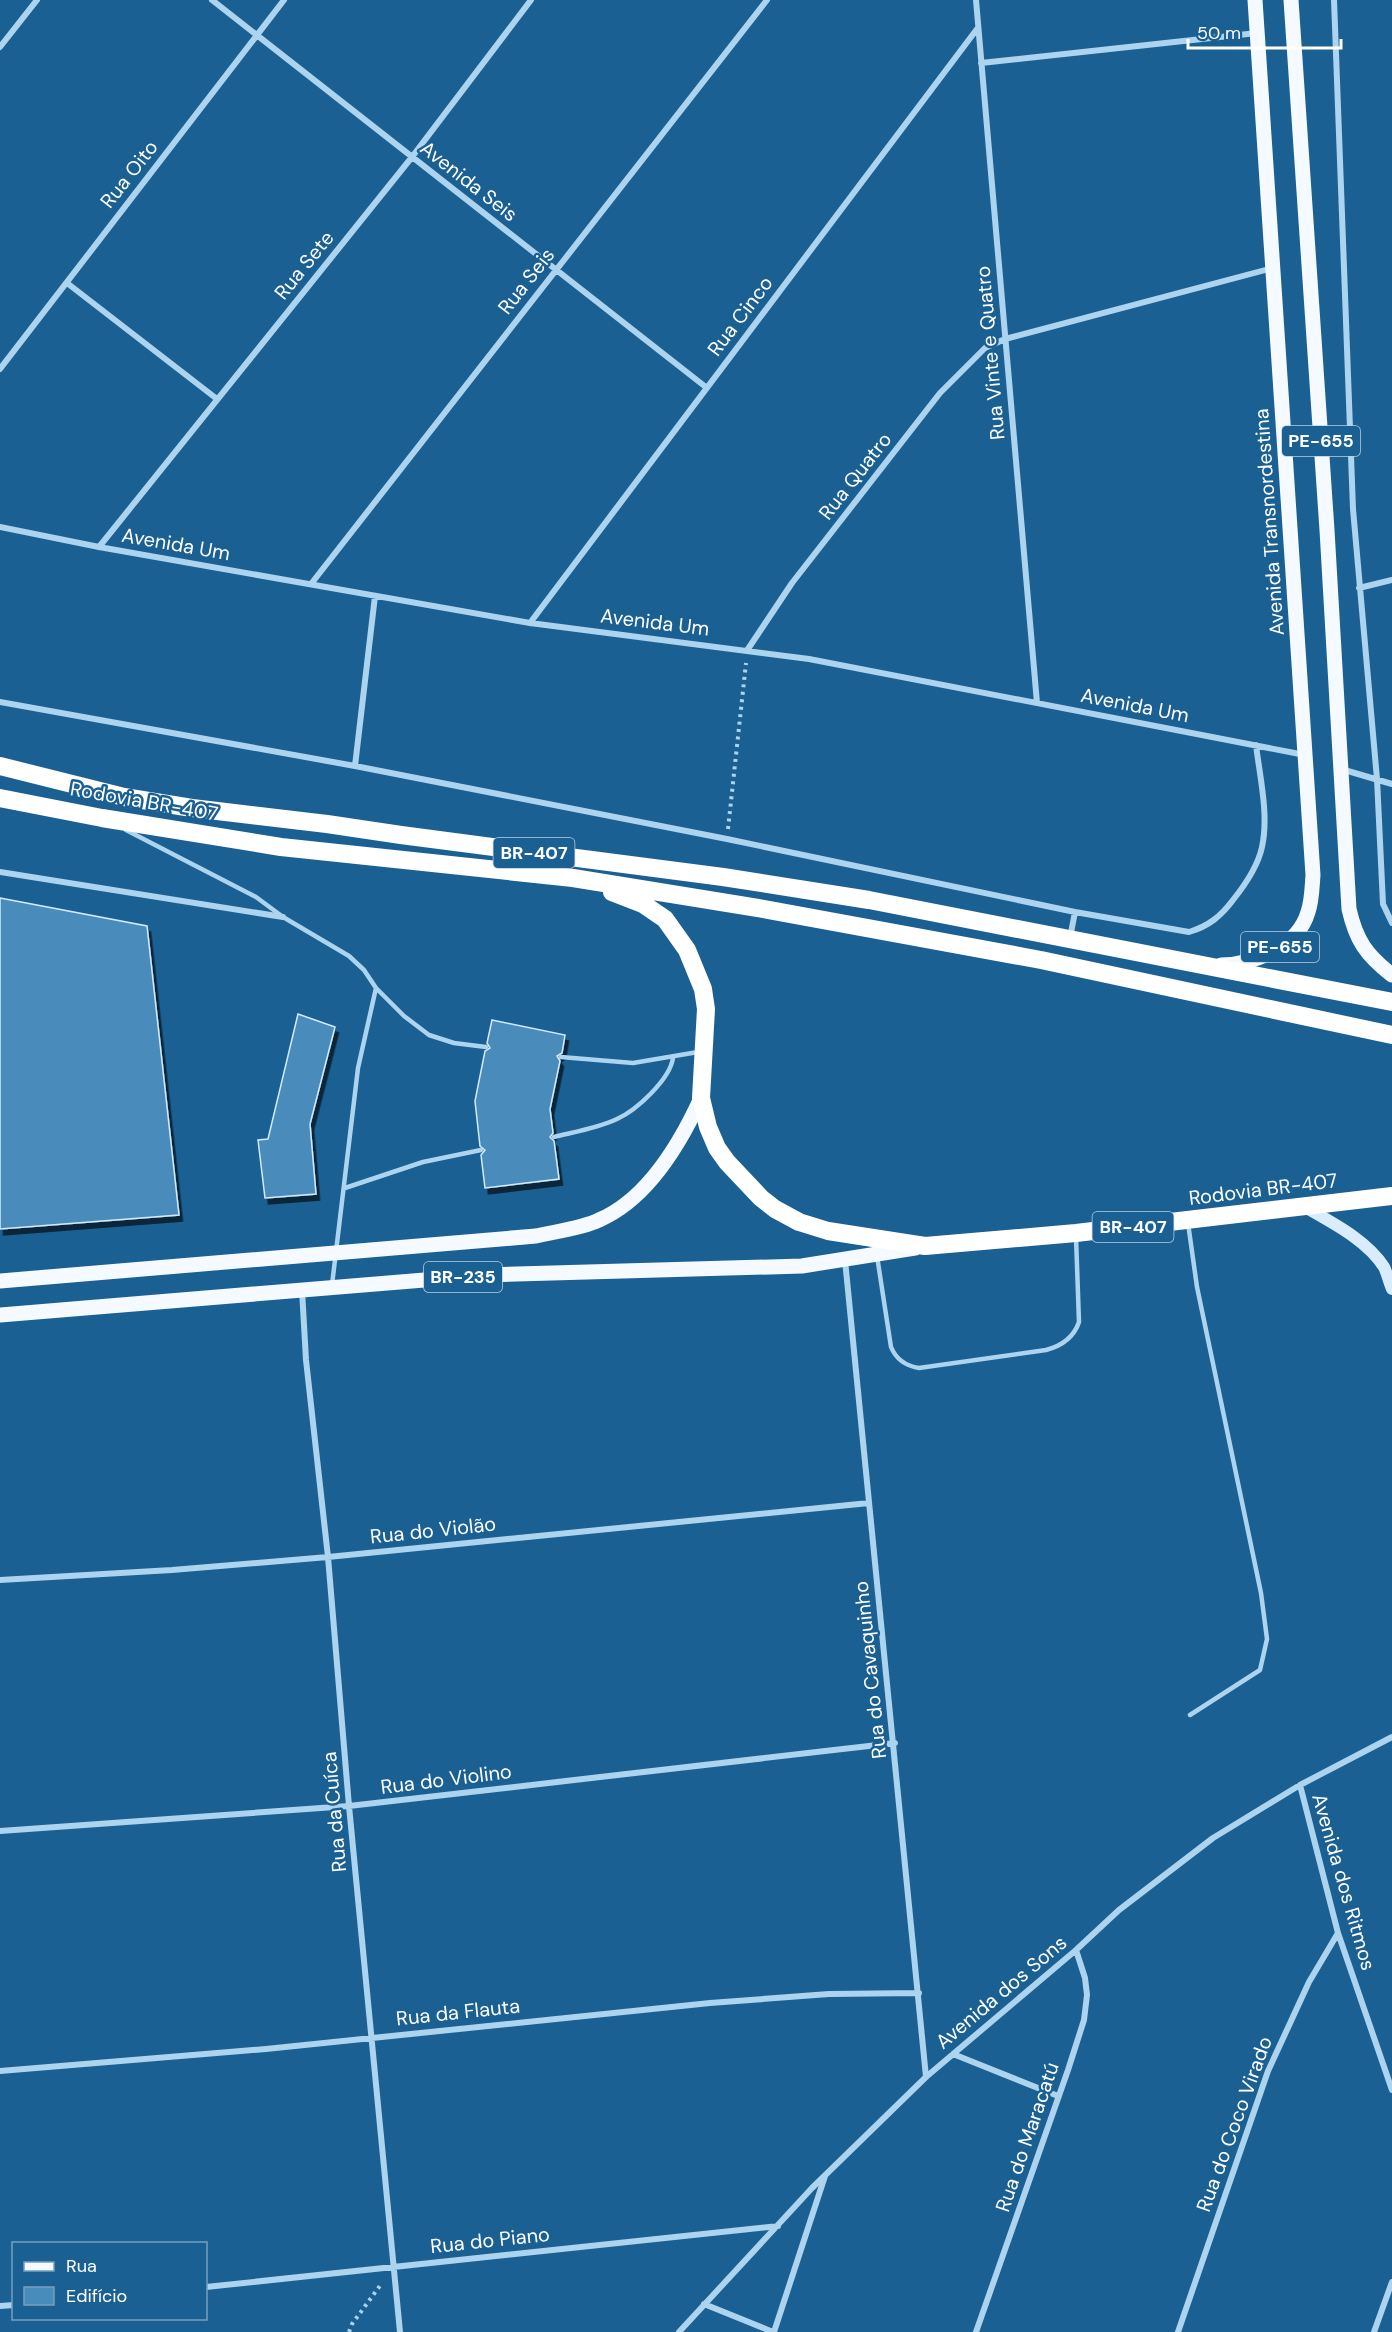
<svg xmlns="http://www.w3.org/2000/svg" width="1392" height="2332" font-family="'DM Sans',sans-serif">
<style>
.building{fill:#488cbc;stroke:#d2eafb;stroke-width:1.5;filter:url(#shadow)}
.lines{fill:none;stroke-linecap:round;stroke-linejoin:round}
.path{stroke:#acd4ef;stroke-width:4;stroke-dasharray:3 4.5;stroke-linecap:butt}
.lane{stroke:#acd4ef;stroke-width:4.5}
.street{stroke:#acd4ef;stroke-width:6}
.secondary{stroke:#d9ecfb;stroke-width:12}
.primary{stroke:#f4faff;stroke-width:15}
.highway{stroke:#fff;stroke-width:18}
.labels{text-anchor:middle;stroke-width:5;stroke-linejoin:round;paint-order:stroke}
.shield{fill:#1b6093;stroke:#bbcfdf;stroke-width:1.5}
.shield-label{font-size:18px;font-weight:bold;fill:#fff}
.street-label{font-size:20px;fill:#fff;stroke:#1b6093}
</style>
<defs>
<filter id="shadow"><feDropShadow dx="3.5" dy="6" stdDeviation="0" flood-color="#0009"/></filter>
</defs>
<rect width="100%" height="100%" fill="#1b6093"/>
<path class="building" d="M0,898l147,28 32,289 -179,14z
M298,1014l37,13 -25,97 6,70 -51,4 -7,-58 10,-1z
M492,1020l73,15 -3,18 -5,3 3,5 -10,48 3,24 -3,4 4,4 5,38 -74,9 -4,-33 4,-5 -5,-4 -5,-45 10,-50 5,-3 -3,-5z"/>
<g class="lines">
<path class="path" d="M728,829l18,-166
M349,2332l3,-8 30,-41"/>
<path class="lane" d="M126,830l130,67 27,20 66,39 15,14 12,18 28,28 25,19 25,8 32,4
M561,1057l72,6 65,-11
M554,1137c20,-5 44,-9 63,-18 20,-9 53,-40 56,-61
M345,1188l78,-26 58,-12
M1188,1223l9,64 64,306 6,46 -7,31 -70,45
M877,1256l14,91c5,12 15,19 28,21l127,-18c15,-4 28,-13 33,-28l-3,-85
M332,1285l26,-217 18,-80"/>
<path class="street" d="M212,0l495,388
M976,0l61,703
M1334,0l19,509 24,270 6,125 9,19
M0,47l37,-47
M981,63l276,-30
M67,283l150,116
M0,369l284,-369
M0,527l99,20 431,76 279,36 496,96
M99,547l313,-390 119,-157
M311,584l456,-584
M1359,588l33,-8
M530,623l447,-594
M748,649l44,-66 148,-190 45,-45 20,-9 268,-71
M0,702l355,64 372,73 348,73 114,20c20,-6 32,-16 44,-32 12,-15 25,-34 29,-53 7,-32 -2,-69 -6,-102
M355,766l20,-170
M1341,769l51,15
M0,872l283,45
M1070,938l5,-26
M845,1260l81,817
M302,1290l4,70 22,197 21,249 51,526
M0,1580l172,-10 156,-13 541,-54
M1300,1785l38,148 54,157
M0,1831l349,-25 546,-63
M953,2054l105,42
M0,2071l266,-22 444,-46 119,-9 90,-1
M206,2287l572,-61
M704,2304l69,28
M0,2306l14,-1
M679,2332l133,-144 114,-111 150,-127 43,-40 94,-72 87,-53 92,-48
M774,2332l51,-156
M976,2332l92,-262 16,-50 3,-25 -2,-17 -9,-28
M1178,2332l90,-261 41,-89 29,-49
M1374,2332l18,-50"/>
<path class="secondary" d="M1305,1207c26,15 62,33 79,60 3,6 5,15 8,22"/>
<path class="primary" d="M1291,0l36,530 22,379c7,31 17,46 43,66
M1221,965c33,-1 77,-18 87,-53 4,-11 4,-25 5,-37l-58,-875
M0,1281l536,-45c21,-5 44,-7 63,-16 49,-21 81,-76 102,-122
M0,1315l485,-40 317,-9 113,-18"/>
<path class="highway" d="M0,766l124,31 68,11 135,16 74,11 322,42 146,23 523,102
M0,798l102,20 179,29 292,31 185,30 283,52 351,75
M612,892l31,12 22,15 22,31 16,39 3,20 -5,89 7,29 9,21 10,14 34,36 14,11 24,13 29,9 97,15 151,-13 316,-37"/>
</g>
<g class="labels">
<g class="shield">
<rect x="1282" y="426" width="78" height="30" rx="4.5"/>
<rect x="493.5" y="838" width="81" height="30" rx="4.5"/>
<rect x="1241" y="932" width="78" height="30" rx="4.5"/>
<rect x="1092.5" y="1212" width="81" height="30" rx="4.5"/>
<rect x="424" y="1262" width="78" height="30" rx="4.5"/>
</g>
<g class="shield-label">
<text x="1321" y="447">PE-655</text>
<text x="534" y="859">BR-407</text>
<text x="1280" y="953">PE-655</text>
<text x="1133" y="1233">BR-407</text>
<text x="463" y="1283">BR-235</text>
</g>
<g class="street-label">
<text transform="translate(129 174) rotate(-52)" y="7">Rua Oito</text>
<text transform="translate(469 181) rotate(38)" y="7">Avenida Seis</text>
<text transform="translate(304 265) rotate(-51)" y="7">Rua Sete</text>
<text transform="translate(526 281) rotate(-52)" y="7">Rua Seis</text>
<text transform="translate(740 316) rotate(-53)" y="7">Rua Cinco</text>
<text transform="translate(990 353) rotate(-95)" y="7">Rua Vinte e Quatro</text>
<text transform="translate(855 476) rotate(-52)" y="7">Rua Quatro</text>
<text transform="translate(1269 522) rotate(-94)" y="7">Avenida Transnordestina</text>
<text transform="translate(176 544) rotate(10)" y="7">Avenida Um</text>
<text transform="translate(655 622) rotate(7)" y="7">Avenida Um</text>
<text transform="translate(1135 705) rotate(11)" y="7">Avenida Um</text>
<text transform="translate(144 801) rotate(10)" y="7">Rodovia BR-407</text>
<text transform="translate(1263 1189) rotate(-7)" y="7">Rodovia BR-407</text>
<text transform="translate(433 1530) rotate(-6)" y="7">Rua do Violão</text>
<text transform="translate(870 1670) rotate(-96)" y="7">Rua do Cavaquinho</text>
<text transform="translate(446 1779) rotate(-7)" y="7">Rua do Violino</text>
<text transform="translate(334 1812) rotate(-95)" y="7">Rua da Cuíca</text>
<text transform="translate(1344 1882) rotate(74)" y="7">Avenida dos Ritmos</text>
<text transform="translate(1001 1992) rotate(-40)" y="7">Avenida dos Sons</text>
<text transform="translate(458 2012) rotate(-6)" y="7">Rua da Flauta</text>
<text transform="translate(1234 2124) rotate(-70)" y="7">Rua do Coco Virado</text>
<text transform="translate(1027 2137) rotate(-71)" y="7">Rua do Maracatú</text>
<text transform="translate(490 2240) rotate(-6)" y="7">Rua do Piano</text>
</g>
</g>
<rect x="12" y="2242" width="195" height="78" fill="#1b6093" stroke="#76a0be" stroke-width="1.5"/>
<rect x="24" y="2262" width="30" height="9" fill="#f4faff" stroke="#76a0be" stroke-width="1.5"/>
<text x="66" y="2272" font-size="18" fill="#ffffff">Rua</text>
<rect x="24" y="2287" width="30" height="18" fill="#488cbc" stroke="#76a0be" stroke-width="1.5"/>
<text x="66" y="2302" font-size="18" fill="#ffffff">Edifício</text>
<path d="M1188 39v9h153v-9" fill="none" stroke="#ffffff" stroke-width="3"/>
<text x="1197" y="39" font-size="18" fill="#ffffff" stroke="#1b6093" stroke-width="4.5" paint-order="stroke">50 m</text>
</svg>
